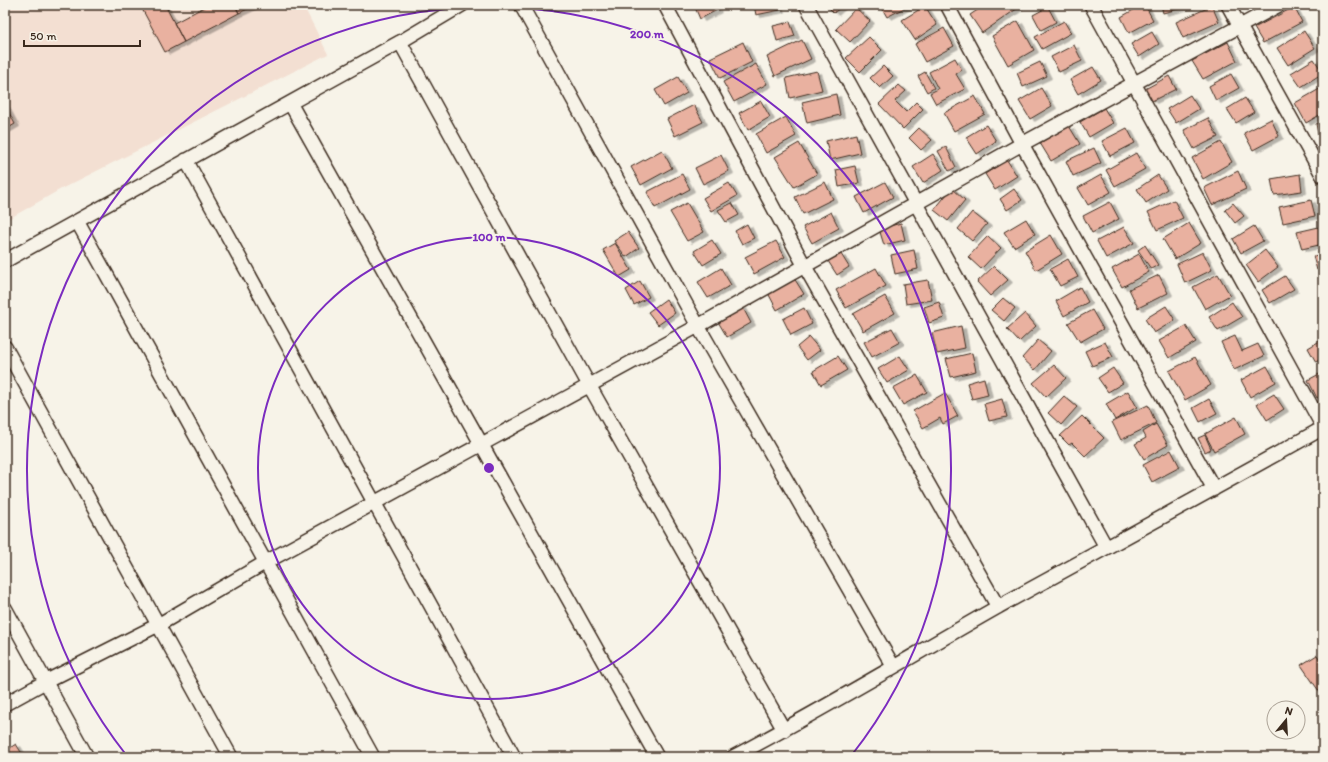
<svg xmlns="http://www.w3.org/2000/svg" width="1328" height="762" font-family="Itim,sans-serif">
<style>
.built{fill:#f3dfd2}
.building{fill:#e9b1a0;stroke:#3b2a1e;filter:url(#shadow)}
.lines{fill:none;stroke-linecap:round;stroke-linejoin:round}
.street-casing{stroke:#3b2a1e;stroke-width:16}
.street{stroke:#f7f3e8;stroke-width:13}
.ring{fill:none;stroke:#7b2cbf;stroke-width:2}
.centre{fill:#7b2cbf;stroke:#f7f3e8;stroke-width:2}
.ring-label{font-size:12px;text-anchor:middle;font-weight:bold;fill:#7b2cbf;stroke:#f7f3e8;stroke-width:4;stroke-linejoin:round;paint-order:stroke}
</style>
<defs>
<filter id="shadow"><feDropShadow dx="4.5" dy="2.5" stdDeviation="0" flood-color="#0004"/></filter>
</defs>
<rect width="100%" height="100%" fill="#f7f3e8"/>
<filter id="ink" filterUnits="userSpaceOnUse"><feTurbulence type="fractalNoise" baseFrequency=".025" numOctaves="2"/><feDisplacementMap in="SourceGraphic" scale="8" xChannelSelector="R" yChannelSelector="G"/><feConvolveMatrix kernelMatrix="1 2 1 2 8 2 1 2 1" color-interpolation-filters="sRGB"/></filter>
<g filter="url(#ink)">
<path class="built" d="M5,5h298l25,49 -267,135 -56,32z"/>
<path class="building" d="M140,5h25l19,37 -19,10z
M208,5h27l4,8 -55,29 -10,-19z
M235,5h21l-17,8z
M694,5h20l3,5 -17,9z
M754,5h24l2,5 -24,5z
M826,5h17l-9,8z
M880,5h30l-23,12z
M985,5h31l2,3 -36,25 -12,-18z
M1142,5h3l8,15 -24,13 -8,-16z
M1161,5h32l-30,8z
M925,6l12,19 -22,15 -13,-20z
M1212,6l7,16 -36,16 -7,-16z
M1048,7l8,15 -15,8 -8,-15z
M1294,7l8,15 -39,21 -9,-15z
M856,8l14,13 -20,21 -14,-13z
M1018,21l16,29 -26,15 -16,-29z
M1064,21l7,12 -29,16 -7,-12z
M790,22l5,14 -18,5 -4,-15z
M944,28l10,18 -29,16 -10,-18z
M1304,31l11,17 -27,17 -11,-17z
M1152,32l7,12 -20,13 -8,-13z
M869,37l13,13 -22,22 -14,-14z
M802,40l9,19 -36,17 -8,-19z
M743,42l9,20 -32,16 -10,-20z
M1228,42l9,19 -34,18 -11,-18z
M1074,45l8,16 -23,11 -8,-15z
M955,58l7,12 -6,4 9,15 -29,15 -6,-11 8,-4 -9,-17z
M1314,59l9,14 -22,14 -10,-14z
M1040,62l7,14 -24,11 -6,-14z
M756,64l11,20 -33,18 -11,-20z
M883,66l10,10 -13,12 -10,-10z
M1093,67l8,13 -23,14 -8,-14z
M817,71l5,19 -32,8 -4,-20z
M925,72l9,16 -7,4 -9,-16z
M1231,74l8,14 -23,13 -7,-15z
M1169,76l7,13 -24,12 -7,-12z
M678,77l9,16 -23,13 -9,-16z
M899,85l7,6 -11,10 11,11 10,-10 7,7 -20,20 -24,-25z
M1323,87v26l-17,10 -11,-20z
M1041,88l11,18 -22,13 -11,-18z
M836,94l4,21 -33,8 -5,-21z
M1190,95l9,14 -23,14 -9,-14z
M975,96l10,18 -31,17 -10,-18z
M1245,98l9,14 -18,11 -9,-14z
M761,101l9,16 -22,13 -9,-17z
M5,105l10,19 -10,6z
M694,105l9,17 -28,14 -8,-17z
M1104,108l9,15 -24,14 -9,-15z
M786,117l10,19 -30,17 -10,-19z
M1208,118l10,19 -24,12 -10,-19z
M1271,119l8,17 -26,14 -9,-17z
M1323,123v16h-4l-3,-15z
M986,125l10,16 -19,13 -11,-17z
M1069,126l11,18 -29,17 -11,-18z
M919,128l13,12 -11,10 -12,-12z
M1127,128l8,15 -25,13 -8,-15z
M856,134l4,19 -30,7 -4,-19z
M1221,142l11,20 -29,17 -11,-21z
M799,143l18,31 -23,13 -19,-30z
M946,147l10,20 -7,4 -11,-20z
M1094,148l7,15 -28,13 -7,-15z
M662,150l10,18 -31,17 -10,-18z
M1136,153l9,16 -30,17 -9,-16z
M933,154l10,16 -20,13 -10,-16z
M721,155l8,16 -26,13 -8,-16z
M1007,160l10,16 -22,14 -10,-16z
M855,166l4,17 -20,4 -3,-17z
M1238,171l8,18 -34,16 -8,-17z
M682,174l8,15 -35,19 -8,-16z
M1300,174l2,17 -28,4 -3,-16z
M1101,175l10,17 -23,13 -10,-17z
M1158,175l9,14 -21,14 -9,-14z
M825,182l8,17 -30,15 -8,-17z
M885,182l8,15 -29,16 -8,-16z
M729,183l8,13 -26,15 -8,-13z
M952,188l13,12 -17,21 -14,-11z
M1014,189l8,11 -15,10 -7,-11z
M1174,200l9,18 -26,12 -9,-18z
M1311,200l4,16 -32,7 -4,-16z
M1110,202l9,17 -27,14 -9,-17z
M687,203l17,29 -17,9 -17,-29z
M732,203l7,12 -13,7 -8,-12z
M1233,203l11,13 -9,7 -10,-13z
M831,212l8,16 -27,15 -9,-16z
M972,212l15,12 -15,17 -14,-12z
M1026,219l9,15 -21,13 -10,-15z
M901,223l4,17 -21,5 -5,-16z
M1189,223l12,20 -26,16 -12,-20z
M747,224l7,14 -12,6 -7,-13z
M1254,226l9,15 -22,12 -8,-14z
M1323,226v18l-21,5 -5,-17z
M1124,227l10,16 -28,15 -9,-17z
M628,232l11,16 -13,9 -12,-16z
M1051,235l11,19 -26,16 -11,-19z
M988,236l13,12 -20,21 -13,-12z
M712,240l9,14 -18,11 -9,-14z
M776,241l9,16 -31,17 -9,-17z
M615,243l16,27 -12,7 -16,-27z
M1145,245l13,20 -7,4 -13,-19z
M914,250l4,19 -23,5 -4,-19z
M1265,250l13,17 -20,15 -12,-17z
M1203,252l9,18 -27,13 -8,-19z
M841,254l8,13 -12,8 -9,-14z
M1139,254l10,18 -27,15 -10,-18z
M1323,254v15l-6,1 -4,-14z
M1068,259l10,18 -18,9 -10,-17z
M994,266l14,14 -18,16 -13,-14z
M721,268l10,17 -23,13 -10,-16z
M876,268l10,18 -40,22 -10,-18z
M1218,274l12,21 -25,14 -12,-22z
M1159,275l9,18 -30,15 -9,-19z
M1285,276l9,13 -24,14 -8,-13z
M794,278l10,16 -27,16 -9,-17z
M928,280l4,20 -26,4 -3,-20z
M640,281l9,16 -15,8 -8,-15z
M1080,287l8,15 -24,14 -8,-15z
M885,296l10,17 -32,18 -10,-17z
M1003,298l12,10 -11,13 -13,-11z
M666,299l9,14 -17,12 -10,-13z
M939,302l5,16 -15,5 -5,-16z
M1232,302l10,15 -24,14 -9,-14z
M742,306l9,17 -24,14 -10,-17z
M1166,306l9,14 -21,13 -9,-14z
M804,308l8,16 -21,11 -8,-16z
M1092,310l11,19 -23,13 -12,-19z
M1025,313l11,13 -17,16 -12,-13z
M961,326l4,22 -28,6 -5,-21z
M1186,326l10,16 -27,16 -10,-17z
M892,328l8,14 -28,15 -8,-15z
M1235,336l7,15 16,-7 6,12 -30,14 -13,-28z
M809,337l11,13 -13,10 -10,-13z
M1323,339v19l-7,4 -8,-14z
M1038,340l13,11 -16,19 -13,-12z
M1105,342l8,15 -21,9 -7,-15z
M972,353l4,18 -25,6 -5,-18z
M838,356l9,14 -26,15 -8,-14z
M900,356l9,14 -22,13 -9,-14z
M1195,357l16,28 -26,15 -16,-29z
M1054,365l12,13 -20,19 -13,-14z
M1267,366l9,16 -26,15 -9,-17z
M1113,368l10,15 -15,9 -10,-14z
M1323,372v23l-6,3 -9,-18z
M917,375l10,17 -24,13 -10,-17z
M984,378l4,17 -16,4 -5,-16z
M1128,391l9,16 -22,13 -9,-16z
M945,393l13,23 -15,8 -3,-6 -17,10 -10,-17z
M1274,394l10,15 -17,11 -10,-16z
M1064,396l13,11 -16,18 -13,-12z
M1002,399l5,18 -18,4 -5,-17z
M1209,399l8,14 -17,9 -7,-14z
M1148,405l8,18 -35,17 -9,-18z
M1082,416l22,22 -19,18 -13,-13 -3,2 -9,-9z
M1236,417l9,17 -31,17 -9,-17z
M1156,424l12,21 -24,14 -9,-15 11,-6 -3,-6z
M1205,435l6,14 -6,3 -7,-14z
M1171,450l9,17 -28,15 -9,-17z
M1317,655l6,9v33l-22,-32z
M16,744l8,13h-19v-6z"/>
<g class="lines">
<defs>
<path id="street" d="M521,5l177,321 195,340
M665,5l139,260 194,342
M806,5l300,542
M947,5l75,139 192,345
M1091,5l232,422
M1228,5l95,171
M400,42l189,343 195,345
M290,103l367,654
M186,160l328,597
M77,221l296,536
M5,261l395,-219 62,-37
M5,347l226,410
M5,608l82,149
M5,704l40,-22 113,-57 108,-63 432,-236 324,-182 257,-139
M733,757c89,-47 175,-99 263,-149 109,-60 219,-119 327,-180"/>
</defs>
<use href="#street" class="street-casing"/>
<use href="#street" class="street"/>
</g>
</g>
<g class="ring">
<circle cx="489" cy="468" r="231"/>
<path d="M127 756A462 462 0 1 1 851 756"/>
</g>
<circle cx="489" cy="468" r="6" class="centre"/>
<g class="ring-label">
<text x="647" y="38">200 m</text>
<text x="489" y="241">100 m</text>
</g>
<rect width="1328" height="762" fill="none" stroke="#f7f3e8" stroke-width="20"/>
<rect x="10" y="10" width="1308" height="742" fill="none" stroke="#3b2a1e" stroke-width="1.5" filter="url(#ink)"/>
<g transform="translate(1286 720) rotate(18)"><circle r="19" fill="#f7f3e8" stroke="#aca397"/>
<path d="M0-3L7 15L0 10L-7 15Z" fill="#3b2a1e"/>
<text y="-6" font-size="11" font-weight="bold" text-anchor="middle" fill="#3b2a1e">N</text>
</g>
<path d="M24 40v6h116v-6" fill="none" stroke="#3b2a1e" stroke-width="2"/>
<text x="30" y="40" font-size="12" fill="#3b2a1e" stroke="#f7f3e8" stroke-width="3" paint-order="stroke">50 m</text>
</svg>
